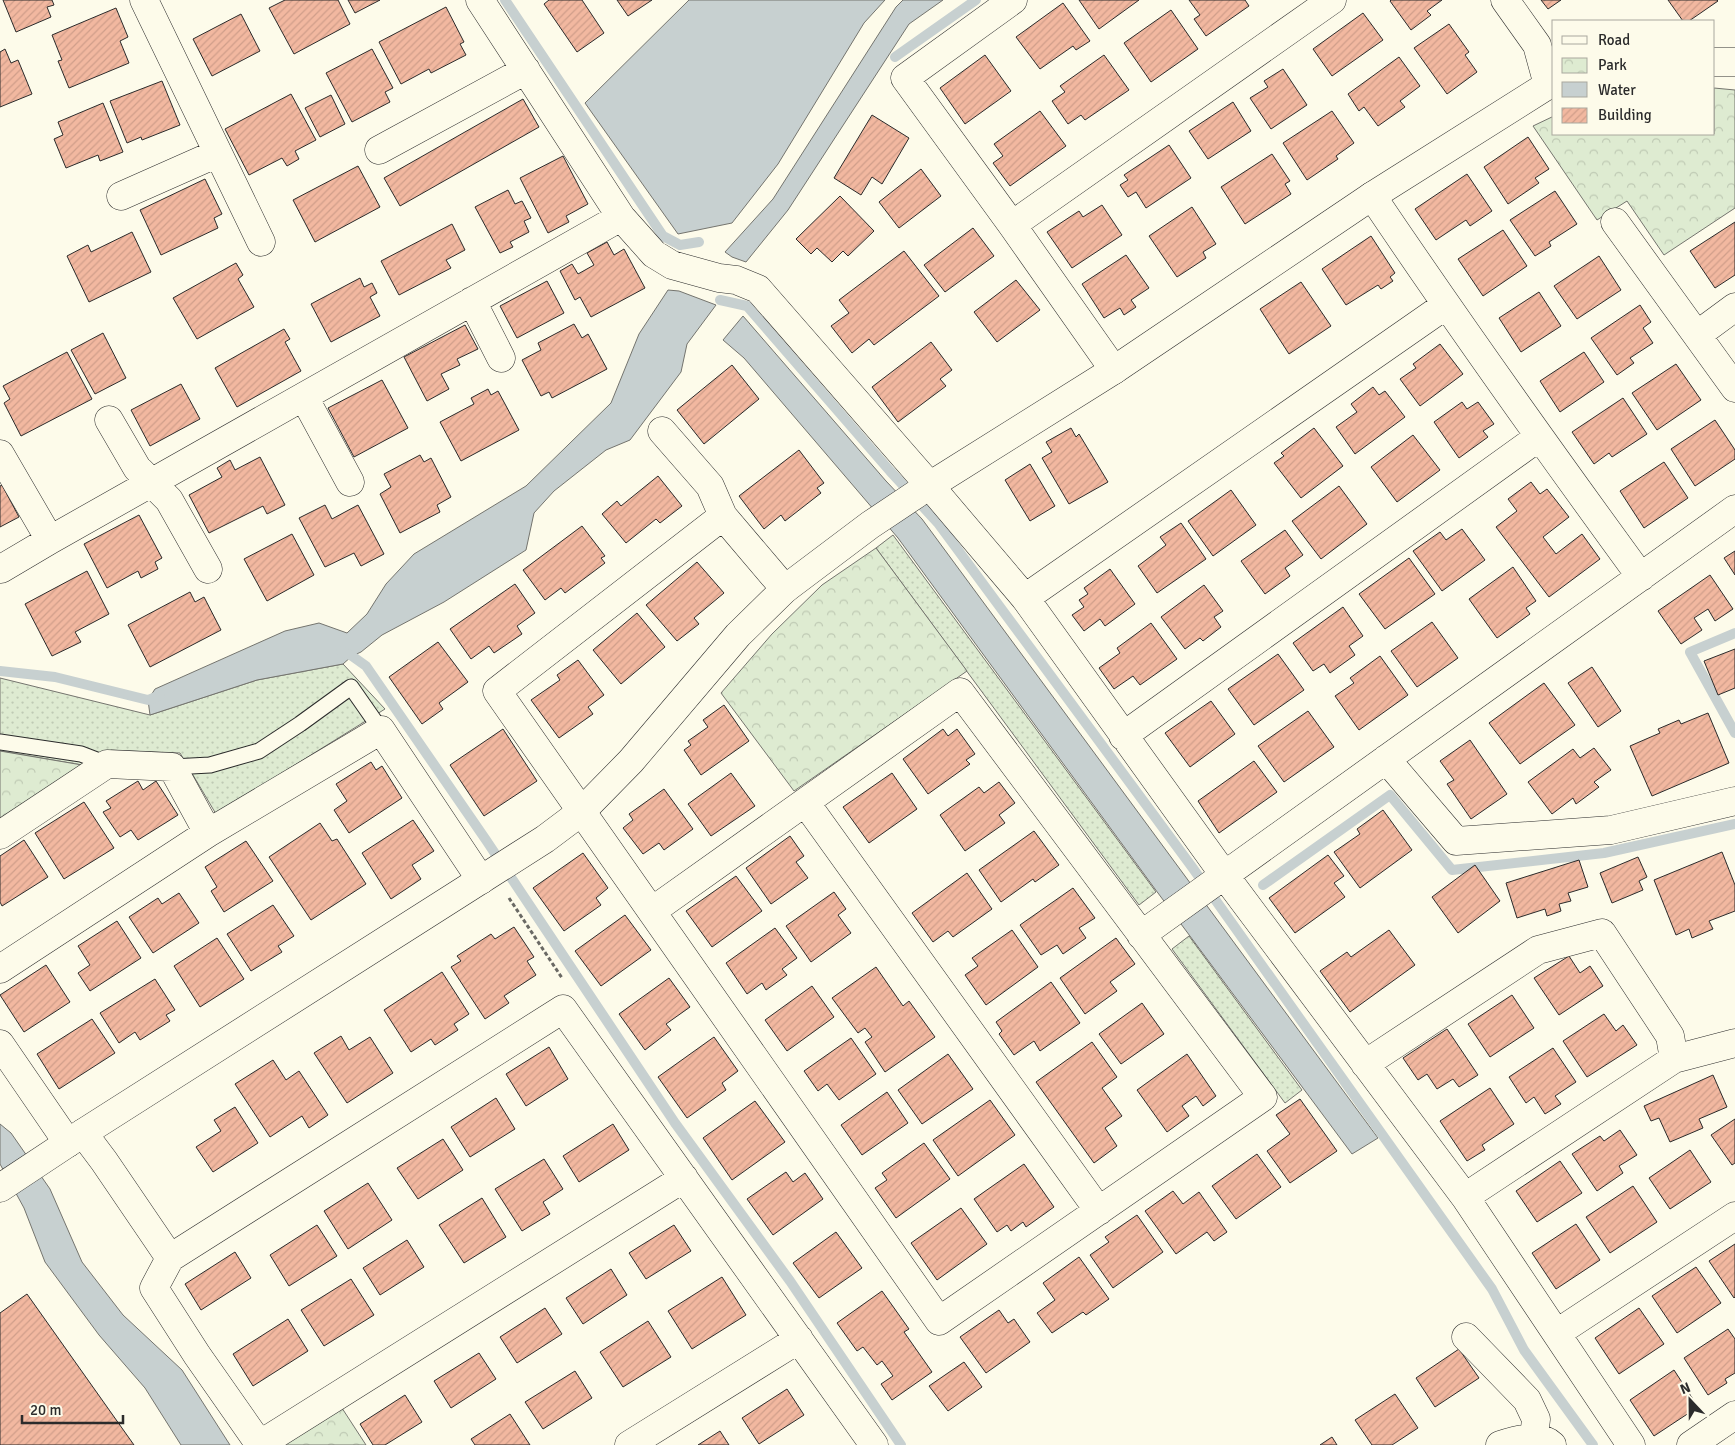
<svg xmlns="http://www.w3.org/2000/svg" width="1735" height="1445" font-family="Signika,sans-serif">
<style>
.grass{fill:url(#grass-dots);stroke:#74746e}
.park{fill:url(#park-crowns);stroke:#74746e}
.water{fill:#c7d0d0;stroke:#74746e}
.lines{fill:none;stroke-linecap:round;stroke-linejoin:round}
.stream{stroke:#c7d0d0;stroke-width:10}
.building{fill:url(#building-hatch);stroke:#2b2b2b}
.lane-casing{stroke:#2b2b2b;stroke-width:17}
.street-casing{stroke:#2b2b2b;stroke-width:29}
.secondary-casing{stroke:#2b2b2b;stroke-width:29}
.path{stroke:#6a6964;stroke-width:3;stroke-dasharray:4 2.5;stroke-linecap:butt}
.lane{stroke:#fdfbea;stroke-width:15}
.street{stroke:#fdfbea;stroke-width:28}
.secondary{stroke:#fdfbea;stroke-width:28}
</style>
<defs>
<pattern id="grass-dots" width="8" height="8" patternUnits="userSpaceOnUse" patternTransform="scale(1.25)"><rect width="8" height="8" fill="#deebd1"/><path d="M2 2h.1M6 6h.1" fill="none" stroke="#bfcab4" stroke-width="1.8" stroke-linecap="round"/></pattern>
<pattern id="park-crowns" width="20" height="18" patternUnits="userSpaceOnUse" patternTransform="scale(1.25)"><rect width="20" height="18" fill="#deebd1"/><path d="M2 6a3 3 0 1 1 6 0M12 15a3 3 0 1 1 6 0" fill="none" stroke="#bfcab4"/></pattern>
<pattern id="building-hatch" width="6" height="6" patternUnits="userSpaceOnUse" patternTransform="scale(1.25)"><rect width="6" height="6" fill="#f2b8a0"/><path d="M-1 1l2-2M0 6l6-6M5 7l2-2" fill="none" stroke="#d09e8a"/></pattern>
</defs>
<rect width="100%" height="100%" fill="#fdfbea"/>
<path class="grass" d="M893,535l263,357 -17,13 -263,-357z
M343,664l42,45 -169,105 -36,-61 -69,-3 -23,16 -88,-15v-73l150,37 107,-35z
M1189,936l113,154 -17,13 -113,-154z"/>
<path class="park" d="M1714,88l21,2v118l-71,47 -37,-54 -30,19 -64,-94 21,-10v18h160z
M876,548l91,123 -173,120 -73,-98 51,-59 50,-49z
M0,751l88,15 -88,60z
M340,1405l26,40h-84z"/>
<path class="water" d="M689,0h196l-21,23 -86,141 -46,59 -54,11 -93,-131z
M903,0h40l-34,24 -121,186 -42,52 -14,-5 -7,-5 48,-53 123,-192z
M668,290l11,1 37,14 -29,39 -6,28 -51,68 -24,10 -52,41 -20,22 -8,37 -82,52 -62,33 -21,17 -9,4 -9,8 -86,16 -107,35 -2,-15 7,-11 130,-58 34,-8 28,10 20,-19 19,-30 28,-30 112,-68 85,-83 28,-69z
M743,316l143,165 36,38 456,619 -26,16 -197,-265 -257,-351 -154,-180 -21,-18z
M0,1124l11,9 39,56 32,73 41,53 59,55 48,75h-49l-36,-57 -46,-53 -54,-73 -21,-54 -24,-44z"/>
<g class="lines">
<path class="stream" d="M505,0l158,236 17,9 19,-3
M895,57l81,-57
M720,300l27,6 143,165 48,52 254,344 300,422 32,61 69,95
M1735,633l-45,19 45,81
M341,651l11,5 14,10 120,174 189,283 115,158 111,164
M0,671l55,6 93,23 12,-5
M1263,885l127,-90 62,75 152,-17 131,-29"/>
</g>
<path class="building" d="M3,0h49l2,5 -7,2 4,10 -35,15z
M285,0h53l12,24 -56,30 -25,-46z
M348,0h32l-25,13z
M549,0h33l22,33 -27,19 -33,-48z
M617,0h35l-24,16z
M1079,0h60l-40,29z
M1189,0h56l4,6 -43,30 -12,-17 6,-4z
M1391,0h51l-15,11 4,4 -20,15 -21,-29z
M1541,0h20l-13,9z
M1668,0h49l1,1 -29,20h-6z
M1063,3l27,38 -14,9 -3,-4 -33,23 -24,-32z
M446,7l18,35 -4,2 6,11 -35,18 -2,-4 -28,15 -22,-42z
M116,8l12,29 -8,4 9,22 -60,25 -11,-27 4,-1 -10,-25z
M1171,10l27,39 -47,33 -27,-39z
M1363,13l20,27 -51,36 -19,-27z
M241,14l19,37 -48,25 -19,-37z
M1449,24l20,28 -4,3 12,17 -30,22 -33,-46z
M5,49l6,14 7,-3 14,34 -32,13v-55z
M372,49l21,39 -8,4 5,10 -38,20 -26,-49z
M985,55l26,36 -46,33 -25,-36z
M1104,55l25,35 -44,30 -4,-5 -13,9 -16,-23 13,-9 -5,-6z
M1399,57l21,29 -20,15 5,6 -27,19 -14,-19 -5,4 -11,-17z
M1283,69l24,36 -36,24 -21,-31 18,-11 -4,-6z
M162,81l18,44 -38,15 -1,-3 -14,6 -17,-42z
M291,94l25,46 -21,11 4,8 -12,7 -5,-8 -33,17 -24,-46z
M331,95l14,29 -25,13 -15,-29z
M523,99l16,28 -139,79 -16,-28z
M1233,102l18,29 -43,28 -19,-28z
M103,103l20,49 -23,9 -2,-6 -32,13 -12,-29 9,-4 -5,-13z
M1040,111l26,35 -56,40 -17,-23 10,-7 -9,-12z
M1332,111l22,32 -18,13 2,3 -31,21 -24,-37z
M872,115l37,23 -27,46 -10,-7 -11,18 -27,-17z
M1528,137l21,32 -14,9 4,5 -31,21 -24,-37z
M1169,145l22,33 -45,30 -10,-16 -8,5 -8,-12 8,-5 -4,-5z
M1272,154l18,27 -5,3 6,10 -46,30 -24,-37z
M563,156l25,48 -22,12 3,6 -21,11 -28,-55z
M358,166l22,41 -65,35 -22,-42z
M921,169l20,27 -42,32 -20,-26z
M1467,174l25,37 -22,15 -4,-6 -30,20 -21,-31z
M205,179l17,35 -8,4 4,10 -57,27 -21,-45z
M508,190l7,14 7,-3 9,17 -7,3 5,11 -19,10 3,5 -13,6 -25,-46z
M1555,191l22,33 -28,18 2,4 -16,10 -25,-36z
M840,196l34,35 -26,25 -5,-5 -11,11 -15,-14 -6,6 -15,-15z
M1102,205l20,30 -50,33 -25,-36 32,-21 4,6z
M1192,207l24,37 -13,8 3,6 -29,19 -28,-41z
M1735,222v53l-20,13 -25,-37z
M452,224l13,26 -19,10 5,8 -52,27 -18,-34z
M973,228l21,28 -49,36 -21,-27z
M1503,230l24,36 -44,30 -25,-37z
M132,232l19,40 -62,30 -22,-46 21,-11 3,7z
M1371,236l24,37 -5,4 3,4 -12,8 -3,-4 -32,20 -24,-36z
M607,242l7,13 10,-6 21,39 -54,29 -11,-20 -5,3 -15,-29 12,-7 6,10 16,-9 -7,-12z
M904,251l35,45 -65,49 -5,-6 -17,14 -21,-27 18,-13 -10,-13z
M1126,255l23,33 -18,12 5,7 -12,8 -4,-7 -16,10 -22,-34z
M1599,256l22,34 -44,29 -23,-33z
M236,263l7,12 -5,4 16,28 -57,32 -24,-41z
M360,278l4,9 8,-4 5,10 -7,4 10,19 -49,26 -20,-38z
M1016,280l24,30 -43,32 -23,-30z
M547,281l17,32 -47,25 -17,-32z
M1301,282l30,44 -42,28 -29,-45z
M1539,292l22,34 -40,26 -22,-34z
M1640,305l11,17 -8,6 10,15 -23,15 4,5 -17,12 -26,-37z
M574,324l8,14 6,-4 19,35 -55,29 -3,-6 -8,4 -19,-36 19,-10 -3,-7z
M465,325l13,24 -21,10 3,6 -19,9 8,15 -22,12 -23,-44z
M284,329l6,10 -5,3 16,29 -64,36 -22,-39z
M103,333l23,45 -31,16 -24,-44z
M931,342l21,28 -12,9 6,7 -48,36 -26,-35z
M1440,344l23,30 -43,32 -20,-27 16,-11 -3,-4z
M67,352l25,47 -71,37 -17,-33 6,-4 -7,-13z
M1584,352l20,30 -44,30 -20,-31z
M1676,364l25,36 -44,30 -25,-37z
M732,365l27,34 -55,45 -27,-34z
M382,380l26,48 -54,29 -26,-49z
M181,384l19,35 -50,27 -19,-36z
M1373,387l6,8 6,-4 20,26 -50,37 -19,-27 21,-15 -6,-8z
M488,389l3,6 7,-4 21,39 -58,31 -21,-39 34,-18 -3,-6z
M1623,398l24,36 -35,23 -3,-4 -15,11 -22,-32z
M1462,402l5,7 11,-7 16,22 -11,7 5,6 -29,21 -25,-36z
M1715,420l20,30v9l-40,27 -24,-37z
M1071,428l5,9 3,-3 29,48 -39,22 -27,-46 10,-6 -6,-10z
M1314,428l29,38 -42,32 -27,-35 10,-7 -3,-3z
M1413,435l27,35 -43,32 -26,-35z
M799,450l25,33 -7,5 4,5 -36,28 -4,-6 -17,14 -25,-33z
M420,455l4,7 7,-4 20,39 -14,8 3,7 -40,21 -20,-39 11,-7 -7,-13z
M260,457l25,48 -18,9 -4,-8 -54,27 -20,-38 33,-18 -5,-9 13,-8 5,10z
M1664,462l24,36 -44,30 -24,-37z
M1030,464l25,42 -25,15 -25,-41z
M658,476l24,30 -22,17 -4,-4 -30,24 -24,-29 15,-13 4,5z
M1531,482l9,12 7,-5 22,28 -26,20 13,17 26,-20 18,25 -51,38 -53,-70 21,-16 -9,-12z
M2,485l17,32 -19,10v-41z
M1339,486l28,38 -46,35 -29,-38z
M1231,490l25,35 -43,31 -25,-35z
M325,505l7,14 26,-14 26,49 -23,12 -7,-13 -29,14 -26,-49z
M139,515l23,43 -7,4 3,7 -17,9 -3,-7 -31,17 -23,-44z
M1181,523l25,36 -49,34 -19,-27 28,-21 -6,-8z
M582,526l23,30 -4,2 4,5 -40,30 -4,-5 -16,12 -22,-30z
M1462,529l23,31 -43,31 -29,-40 27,-19 6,8z
M1285,530l18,25 -18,13 5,8 -25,18 -24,-33z
M292,534l22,41 -47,26 -23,-42z
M1735,551v24l-11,-17z
M1409,558l26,36 -50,35 -26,-35z
M697,562l27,31 -30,25 5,6 -22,17 -31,-36z
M1513,567l23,34 -10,7 4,6 -33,24 -28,-39z
M1110,569l25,35 -30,22 -5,-7 -16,12 -12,-16 12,-8 -5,-7 9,-6 -4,-6z
M87,571l22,43 -34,18 6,10 -29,14 -27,-52z
M1710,575l23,34 -18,12 -7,-12 -14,9 8,12 -21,14 -23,-33z
M515,584l20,29 -18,13 5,8 -28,19 -5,-7 -18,13 -21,-30z
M1204,585l19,26 -9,6 7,10 -18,14 -3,-3 -15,11 -24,-32z
M190,592l5,10 9,-5 17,33 -71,37 -22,-42z
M1343,607l20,29 -14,10 6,9 -25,18 -6,-9 -11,7 -20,-28z
M637,613l28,34 -44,37 -28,-34z
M1432,622l26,36 -41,29 -26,-36z
M1151,623l26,36 -37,26 -7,-9 -19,13 -15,-21 21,-15 -3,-5z
M438,642l30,40 -29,21 4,6 -21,15 -33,-47z
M1735,649v39l-17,7 -14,-34z
M1278,654l26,36 -50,35 -26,-36z
M1380,656l28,39 -49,35 -24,-34 19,-13 -4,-5z
M578,660l26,35 -16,12 5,7 -34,24 -28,-38 29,-20 -3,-5z
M1592,667l29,44 -23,16 -30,-44z
M1544,683l31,42 -55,39 -31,-41z
M1211,701l24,33 -45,33 -25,-34z
M724,705l25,36 -48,34 -17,-25 7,-5 -3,-4 20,-14 -5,-7z
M1308,711l26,36 -50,35 -26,-36z
M1708,713l21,50 -77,33 -22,-50 30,-13 -2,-4 21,-9 2,4z
M503,729l34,52 -53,35 -34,-51z
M943,729l5,7 9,-7 18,25 -9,6 4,4 -42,30 -25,-35z
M1470,740l37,54 -36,25 -24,-35 7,-4 -14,-19z
M1594,748l17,22 -17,12 5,5 -23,17 -3,-6 -21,16 -24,-32 45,-33 7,9z
M1254,761l23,31 -58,41 -21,-32z
M371,762l5,8 6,-4 20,32 -53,35 -15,-23 13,-9 -11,-17z
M731,773l24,33 -44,30 -23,-32z
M892,773l25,36 -48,34 -26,-36z
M138,781l5,9 13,-9 22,34 -40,25 -7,-10 -11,7 -17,-25 8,-4 -5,-7z
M999,782l16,21 -16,12 6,8 -40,28 -25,-36 39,-28 5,6z
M664,789l29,40 -29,21 -5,-7 -16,11 -20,-26 10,-8 -4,-6z
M84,802l30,46 -50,31 -29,-46z
M1383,810l29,40 -52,38 -26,-36 26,-18 -3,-5z
M413,820l21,31 -22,14 9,14 -30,20 -29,-46z
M320,823l12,18 5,-2 29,45 -55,36 -42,-63z
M1034,831l25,34 -24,17 -2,-3 -32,23 -22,-32z
M790,836l14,20 -8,6 12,16 -37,26 -25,-36z
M24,840l24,37 -46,29 -2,-4v-46z
M246,841l27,40 -49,31 -13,-21 6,-4 -12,-20z
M1722,852l13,33v26l-26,10 4,8 -21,9 -3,-9 -13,6 -22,-55z
M583,853l25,35 -12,10 5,7 -37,26 -31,-43z
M1328,855l16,21 -10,7 11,14 -50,36 -26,-35z
M1638,857l9,20 -8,4 4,9 -31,13 -12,-30z
M1579,860l9,27 -20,6 3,8 -12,3 2,7 -14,5 -2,-7 -28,9 -11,-35z
M1475,865l25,36 -42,32 -26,-36z
M967,873l25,36 -39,28 -5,-6 -15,11 -21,-29z
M736,876l26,35 -50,36 -26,-36z
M1073,888l22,30 -16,10 7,10 -23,16 -6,-9 -16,10 -21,-30z
M834,892l12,17 -8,6 13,18 -40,29 -25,-36z
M179,893l20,30 -46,30 -24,-36 29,-19 4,6z
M273,905l21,31 -16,10 4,6 -31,19 -24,-37z
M625,915l26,35 -50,36 -26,-35z
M117,921l24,37 -51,33 -12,-18 12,-8 -12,-19z
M514,927l20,30 -7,4 9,14 -32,21 5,7 -24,16 -34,-52 10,-6 -4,-5 34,-22 4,5z
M775,928l22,30 -15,11 5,6 -21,15 -4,-7 -15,11 -21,-31z
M1012,930l26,37 -52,38 -21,-30 13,-9 -6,-8z
M1389,930l26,35 -65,47 -30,-41 27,-19 4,5z
M217,938l27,41 -44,28 -26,-41z
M1116,938l19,26 -25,18 7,9 -32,23 -25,-36z
M1569,956l11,17 10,-7 13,20 -44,29 -25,-37z
M46,965l24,37 -46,30 -24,-37z
M876,967l27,39 6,-5 26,36 -50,35 -20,-30 7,-5 -7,-9 -7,5 -26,-35z
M442,972l27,42 -15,10 4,6 -23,15 -4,-6 -20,13 -27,-42z
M669,978l21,29 -24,17 5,6 -26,20 -26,-36z
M155,979l20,31 -9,5 4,6 -30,19 -5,-8 -16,11 -19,-30z
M1051,982l29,41 -40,28 -6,-10 -20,14 -15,-21 3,-3 -6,-9z
M812,986l22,31 -47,34 -22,-31z
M1512,995l22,33 -44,29 -22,-33z
M1142,1003l22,31 -43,30 -22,-30z
M1604,1014l12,17 7,-6 14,20 -50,32 -24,-36z
M92,1019l23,34 -56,36 -22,-35z
M1447,1029l31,46 -19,12 -6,-8 -16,10 -10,-15 -9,6 -15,-22z
M341,1036l8,14 21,-13 23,36 -46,30 -33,-50z
M714,1037l24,34 -16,12 4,7 -39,28 -29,-41z
M851,1038l25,36 -37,26 -12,-16 -9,7 -14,-20z
M1092,1042l25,35 -15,11 20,28 -17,12 12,18 -23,17 -58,-81z
M549,1047l19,32 -42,27 -20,-32z
M1553,1048l23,34 -21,14 6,8 -16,10 -11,-17 -8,6 -17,-26z
M948,1054l25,35 -51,35 -24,-34z
M1187,1054l29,42 -13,10 -7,-10 -14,10 7,10 -22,16 -30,-42z
M273,1060l13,20 13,-9 29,44 -19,13 -7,-12 -32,21 -35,-53z
M1713,1075l14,32 -28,12 4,9 -33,14 -11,-24 -8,3 -7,-15z
M1490,1088l24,36 -32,21 3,5 -18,11 -27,-40z
M887,1092l21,31 -46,32 -21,-30z
M496,1098l19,31 -45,28 -19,-30z
M1300,1099l37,52 -47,32 -23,-32 23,-17 -14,-19z
M990,1100l25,35 -57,41 -25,-36z
M755,1101l30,41 -53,38 -29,-42z
M235,1107l23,36 -45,29 -17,-25 25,-16 -7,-11z
M1735,1119v44l-3,2 -21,-30z
M613,1124l16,26 -50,32 -16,-26z
M1620,1130l17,25 -18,11 4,7 -26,18 -25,-37 28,-18 4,5z
M443,1139l20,31 -45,29 -21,-31z
M924,1143l26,36 -54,39 -21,-30 12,-8 -5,-7z
M1690,1150l21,32 -41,27 -21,-31z
M1257,1154l24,33 -45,32 -24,-33z
M544,1159l19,30 -20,13 7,12 -28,17 -27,-42z
M1560,1161l22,32 -45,29 -21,-31z
M1024,1164l30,43 -28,20 -3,-5 -12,9 -4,-6 -10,7 -23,-33z
M786,1172l7,10 12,-9 18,26 -50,36 -26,-36z
M368,1183l24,37 -44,29 -24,-38z
M1633,1186l24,36 -47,31 -24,-36z
M1173,1191l10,13 16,-12 28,40 -13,9 -7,-9 -31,22 -31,-43z
M482,1198l24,39 -42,26 -25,-38z
M961,1208l26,36 -50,36 -26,-37z
M1137,1215l26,37 -50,36 -23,-33 19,-13 -4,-5z
M1576,1224l24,36 -44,29 -24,-36z
M317,1225l20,31 -48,30 -19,-31z
M674,1225l17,26 -45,28 -17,-26z
M836,1232l26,36 -43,30 -26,-35z
M407,1240l17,27 -44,28 -17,-27z
M1735,1244v53l-1,1 -25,-37z
M235,1252l16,26 -50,32 -16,-26z
M1079,1257l30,42 -23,16 -3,-3 -31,21 -15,-20 18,-13 -12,-17z
M1696,1267l25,36 -44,30 -25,-37z
M611,1269l16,26 -44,29 -17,-26z
M722,1277l24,38 -54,34 -24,-38z
M351,1279l23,36 -50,31 -23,-36z
M882,1291l27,38 -5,3 28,40 -40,28 -11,-16 12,-8 -11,-15 -5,4 -14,-18 -6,4 -20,-28z
M27,1294l107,151h-134v-132z
M545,1308l17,26 -45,29 -17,-26z
M1639,1308l25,36 -45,30 -24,-36z
M999,1310l9,13 6,-4 16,23 -44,31 -26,-36z
M288,1319l20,32 -55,35 -20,-32z
M648,1321l23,36 -48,30 -23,-35z
M1728,1329l7,10v34l-10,6 2,4 -19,12 -24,-37z
M1459,1349l20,29 -44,29 -19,-29z
M479,1353l17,26 -45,29 -17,-27z
M964,1362l18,25 -34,24 -19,-25z
M1674,1370l24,37 -44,29 -24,-36z
M575,1371l17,27 -49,31 -18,-27z
M787,1389l17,26 -45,29 -17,-26z
M1395,1394l23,34 -26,17h-20l-17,-25z
M405,1395l17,27 -37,23h-12l-13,-21z
M510,1414l20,31h-55l-4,-6z
M720,1431l9,14h-31z
M1332,1437l5,8h-17z"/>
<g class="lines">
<defs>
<path id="lane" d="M0,742l81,12 26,10
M172,767l38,-2 49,-14 41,-27 51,-37 30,43"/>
<path id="street" d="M144,0l117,242
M480,0l141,217 33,37 18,11 47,13 17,2 22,9 172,197 95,112 200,278 240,321 166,248
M1013,0l-108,78 107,147 102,145
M1505,0l32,45 11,40
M379,150l147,-80
M121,196l97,-43
M1372,196c87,129 177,255 269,381
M1615,222l120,166
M1012,225l320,-225
M472,301l29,57
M1697,335l38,-28
M304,397l46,85
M109,420l28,48 32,32 39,69
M662,431l48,55 13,30
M0,454l50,86
M1,569l49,-29 571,-323
M1025,598l421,-293
M1123,736l416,-299
M1386,759l70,82 155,-11 124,-29
M805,802l294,409
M0,835l107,-71 65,3 36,66
M652,911l308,-219 303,405 -324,224 -442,-630 226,-175 62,73
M1141,935l594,-426
M0,969l208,-136 173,-103 100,150
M0,1044l68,99
M1365,1064l173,-114 64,-17 68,103 4,23
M83,1133l21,28 66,97 -16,30 43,67 63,90
M1465,1197l209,-138 61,-16
M170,1258l393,-249 311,436
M1557,1333l178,-117
M1466,1337l61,63 9,19 -2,19
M259,1445l425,-267
M629,1445l170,-106
M1500,1445c15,-5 39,-12 52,0
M1691,1445l44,-30"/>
<path id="secondary" d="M1714,62h21
M0,1188l83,-55 462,-294 36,-27 50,-51 107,-126 47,-46 85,-64 48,-32 196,-123 258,-174 176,-111 6,-2"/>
</defs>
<use href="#lane" class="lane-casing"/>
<use href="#street" class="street-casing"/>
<use href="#secondary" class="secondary-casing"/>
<path class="path" d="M509,898l53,80"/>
<use href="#lane" class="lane"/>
<use href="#street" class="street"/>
<use href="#secondary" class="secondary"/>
</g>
<rect x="1552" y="20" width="162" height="115" fill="#fdfbea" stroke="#a9a89e"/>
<rect x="1562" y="36" width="25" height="8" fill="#fdfbea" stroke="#a9a89e"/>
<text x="1598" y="45" font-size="15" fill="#2b2b2b">Road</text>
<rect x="1562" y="58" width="25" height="15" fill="url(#park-crowns)" stroke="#a9a89e"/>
<text x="1598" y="70" font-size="15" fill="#2b2b2b">Park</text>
<rect x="1562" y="82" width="25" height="15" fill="#c7d0d0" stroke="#a9a89e"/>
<text x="1598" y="95" font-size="15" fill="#2b2b2b">Water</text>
<rect x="1562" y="108" width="25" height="15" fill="url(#building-hatch)" stroke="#a9a89e"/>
<text x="1598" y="120" font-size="15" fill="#2b2b2b">Building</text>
<g transform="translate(1690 1400) rotate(338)" stroke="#fdfbea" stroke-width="4" paint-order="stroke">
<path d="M0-4L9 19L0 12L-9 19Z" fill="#2b2b2b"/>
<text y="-8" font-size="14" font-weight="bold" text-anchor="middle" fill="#2b2b2b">N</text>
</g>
<path d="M22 1415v8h101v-8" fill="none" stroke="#2b2b2b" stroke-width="2.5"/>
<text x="30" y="1415" font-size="15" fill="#2b2b2b" stroke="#fdfbea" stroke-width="4" paint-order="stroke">20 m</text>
</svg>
